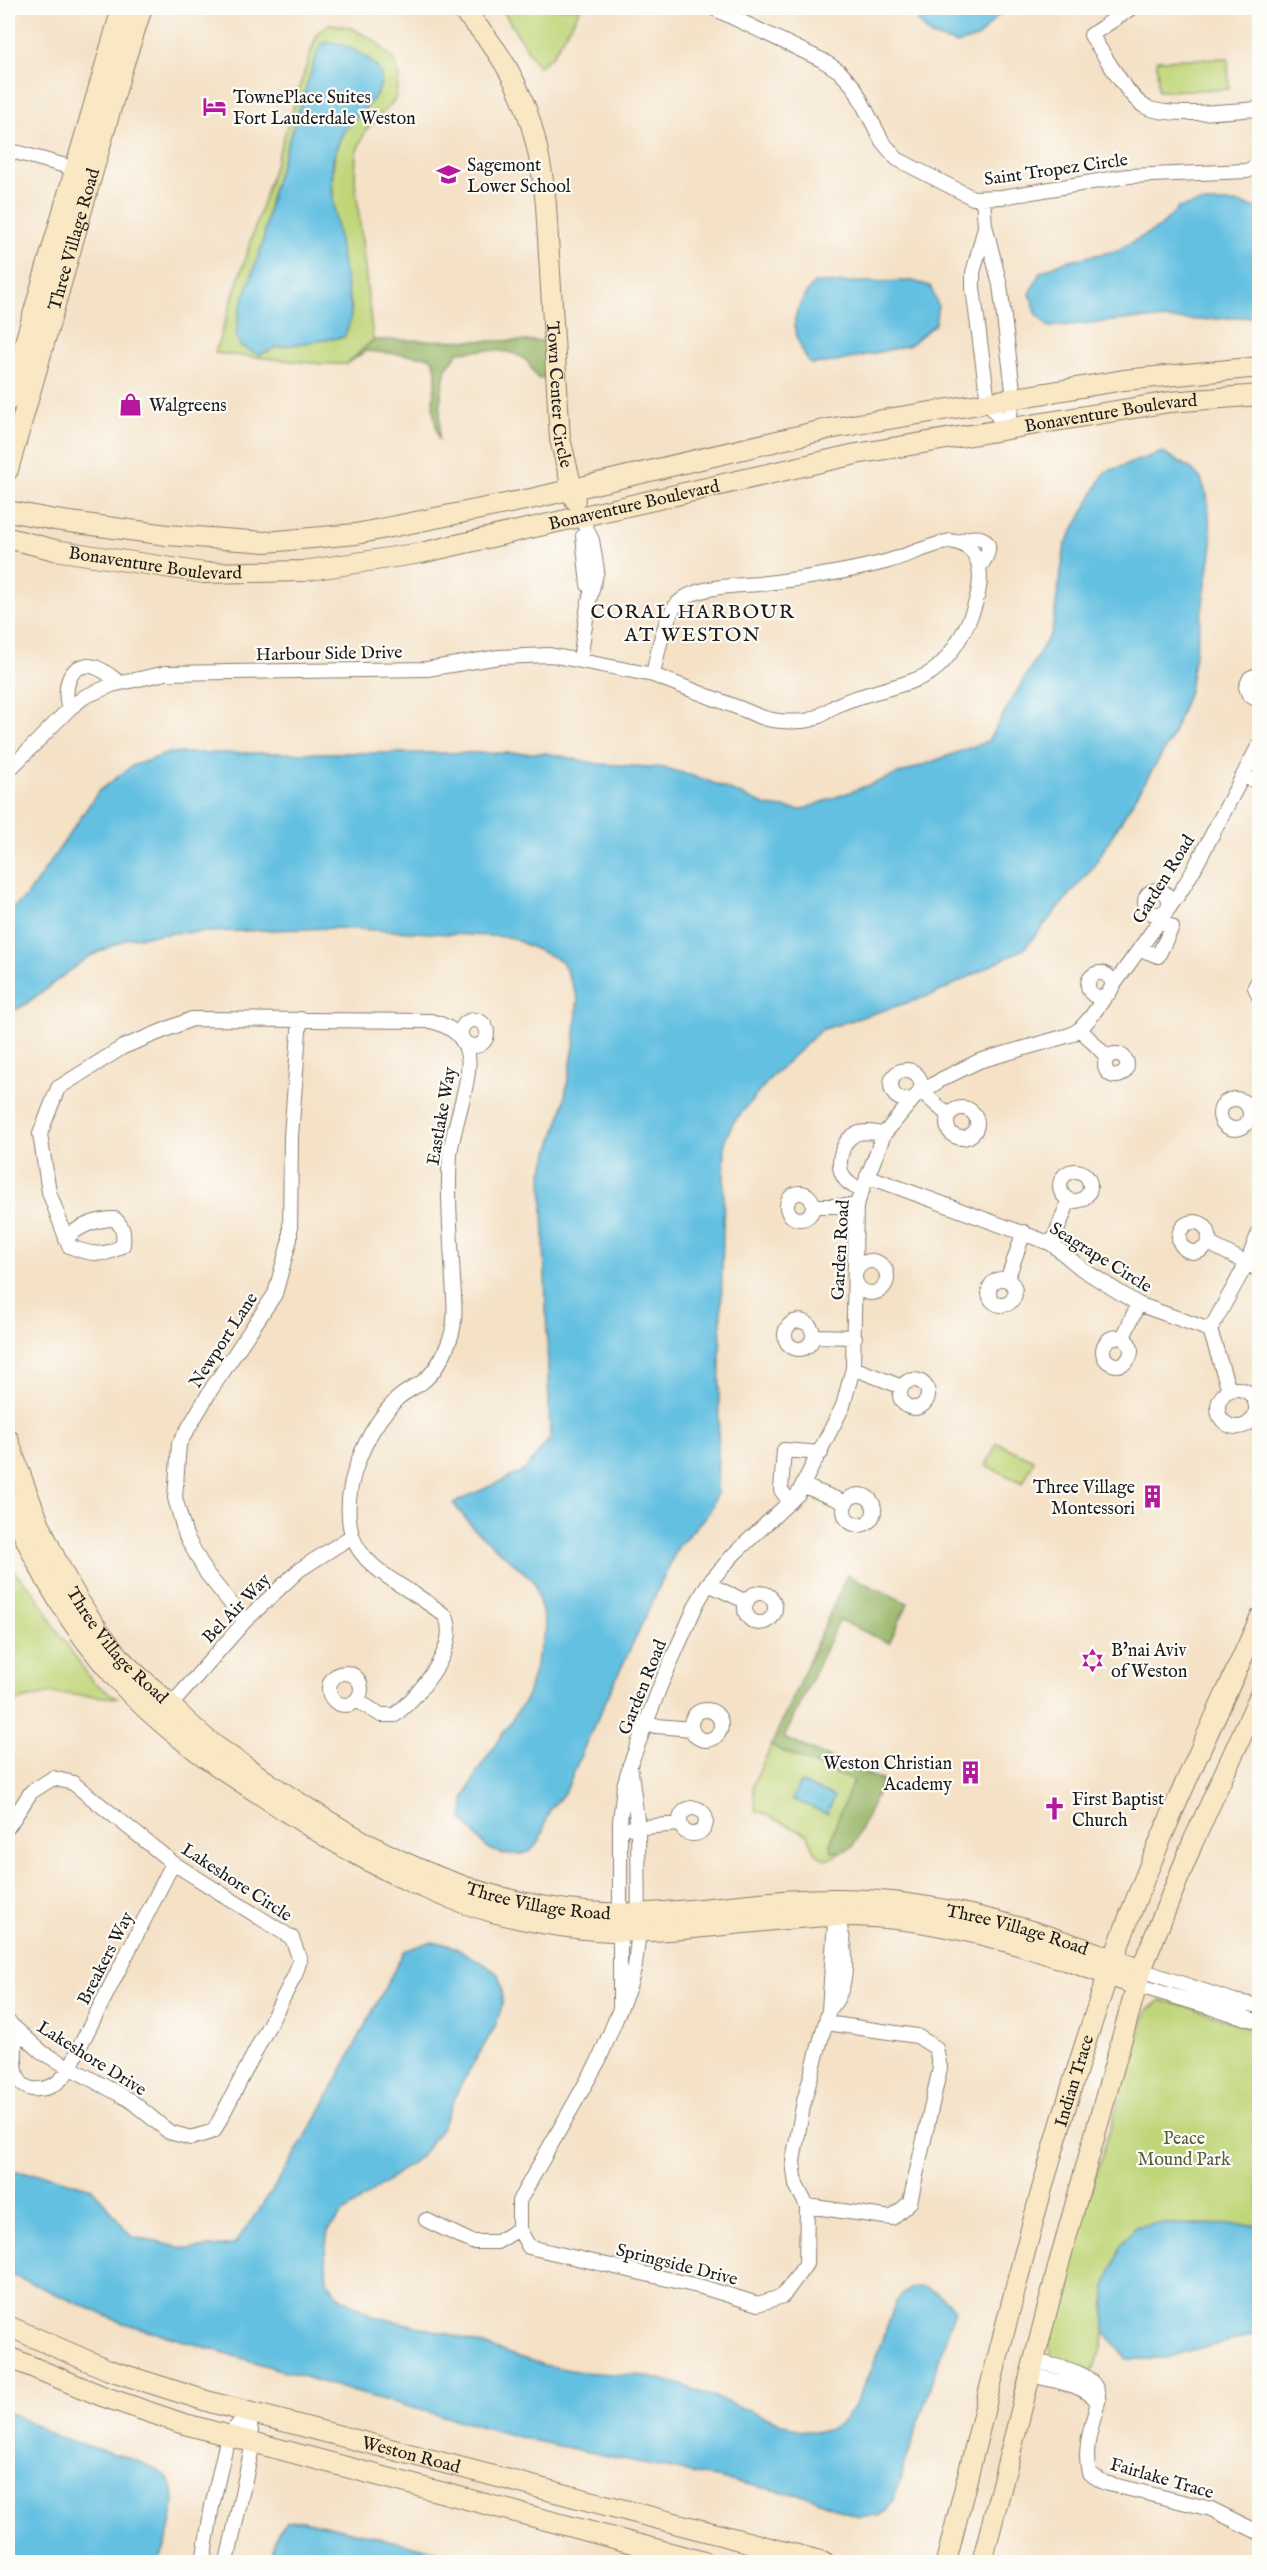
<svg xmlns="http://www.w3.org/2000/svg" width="1267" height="2570" font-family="'IM FELL English',serif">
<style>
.green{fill:#c0d578;stroke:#6e784a;stroke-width:1.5;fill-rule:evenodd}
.forest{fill:#98b668;stroke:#5a6942;stroke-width:1.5}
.water{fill:#63c0e1;stroke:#406e7e;stroke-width:1.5}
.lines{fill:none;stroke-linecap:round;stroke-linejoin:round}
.street-casing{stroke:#887e71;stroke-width:16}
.secondary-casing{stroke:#887e71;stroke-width:22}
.street{stroke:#fff;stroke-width:14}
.secondary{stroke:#fae7c3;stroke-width:20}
.labels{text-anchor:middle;stroke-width:4.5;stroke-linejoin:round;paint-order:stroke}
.poi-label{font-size:18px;fill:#1c1c1c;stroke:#fdfcf7;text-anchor:start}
.street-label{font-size:18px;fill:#1c1c1c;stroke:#fdfcf7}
.park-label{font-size:18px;fill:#555d3c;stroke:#fdfcf7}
.neighbourhood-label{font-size:20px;letter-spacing:1.5px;fill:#1c1c1c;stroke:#fdfcf7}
</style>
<rect width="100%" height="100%" fill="#fdfcf7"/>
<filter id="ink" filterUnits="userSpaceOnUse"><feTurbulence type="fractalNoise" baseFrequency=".0167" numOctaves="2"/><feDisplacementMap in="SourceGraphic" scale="12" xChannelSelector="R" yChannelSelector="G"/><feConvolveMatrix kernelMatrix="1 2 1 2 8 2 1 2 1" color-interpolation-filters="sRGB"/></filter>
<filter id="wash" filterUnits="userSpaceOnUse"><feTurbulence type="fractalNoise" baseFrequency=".008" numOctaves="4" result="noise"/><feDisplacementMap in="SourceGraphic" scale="24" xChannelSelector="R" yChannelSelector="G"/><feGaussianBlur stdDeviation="1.35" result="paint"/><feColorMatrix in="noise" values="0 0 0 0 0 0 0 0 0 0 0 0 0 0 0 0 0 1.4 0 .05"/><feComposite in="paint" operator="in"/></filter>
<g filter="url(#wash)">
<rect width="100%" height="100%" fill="#f4e1c6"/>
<path class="green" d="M501,8h80l-29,48 -14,11z
M332,24l20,4 23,13 21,21 3,16 -4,22 -29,30 -10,23 -1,27 18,160 -26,24h-24l-108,-11 98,-308c4,-11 7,-18 19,-21zM321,44l56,50c-11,12 -26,24 -34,39 -23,42 -2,114 5,161l4,14 -8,29 -67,10 -24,-73 10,-32 8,-47z
M1228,58l1,31 -71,2 -1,-31z
M997,1443l37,17 -11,23 -37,-17z
M8,1541l7,32 16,15 14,20 9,18 38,55 25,17 -66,-5 -43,10z
M771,1746l83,35 -21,53 -1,18h10c-22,15 -27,2 -34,-17l-52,-25 -3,-25z
M1160,2001l16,2 83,27v195l-107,-1 -16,3 -31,60v46l-4,19 -13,25 -38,-19 -1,-15 35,-130 63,-203z"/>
<path class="forest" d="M373,340l174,1 1,35 -8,3c-8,-4 -6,-8 -11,-15 -11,-17 -52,-14 -70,-12l-13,16 -5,26 -2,46c-3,-13 -6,-25 -6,-38 1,-14 8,-34 -3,-45l-64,-6 -19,13z
M847,1575l61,28 -19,40 -50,-23 -55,118 99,43 -30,65 -11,6h-10c-6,-15 16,-55 21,-71l-82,-35z"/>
<path class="water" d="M921,8h84l-28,30 -20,6 -26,-8 -13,-15z
M328,42c17,1 52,18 53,37 1,20 -27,36 -37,52 -3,6 -7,14 -9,21 -10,30 8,108 13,142 5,16 4,27 -4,43l-67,10 -17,8 -19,-8 -5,-10 3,-25 24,-70 8,-47 45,-139 5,-12z
M1199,203h38l22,5v108l-57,4 -68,-1 -85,8 -12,-12 -7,-21 10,-22 26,-11 50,-10 44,-24 18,-19z
M912,281l18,5 8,19 -3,19 -25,21 -74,17 -26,2c-21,-34 -21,-50 4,-81z
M1162,452l30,17 9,10 6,17 5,49 -10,66 -13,80 -19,50 -77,126 -69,82 -89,45 -114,36 -48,45 -40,48 -8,17 -8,353 -7,18 -32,36 -92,196 -20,48 -16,18 -11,33 -9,9 -8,3h-20l-15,-6 -24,-28 1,-21 13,-27 49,-73 20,-70 -12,-48 -61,-53 -20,-25 72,-33 25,-32 -8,-265 20,-61 12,-65 4,-49 -16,-37 -53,-24 -174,-9 -162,5 -44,5 -41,19 -65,49 -15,7v-101l19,-16 71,-104 34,-26 37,-13h377l53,11 67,4 40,12 61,26 34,4 187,-69 64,-110 13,-86 40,-73z
M800,1782l34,15 -7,17 -35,-15z
M429,1942l19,2 36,20 14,10 4,14v18l-7,21 -35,59 -18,41 -20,28 -81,60 -13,16 -3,21 2,29 14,17 32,18 73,17 98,32 36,7 68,4 34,9 120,46c13,0 25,2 36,-6 22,-14 47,-96 58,-123 3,-3 6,-9 10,-11 16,-12 40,6 49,19l-61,188 -7,12 -9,6 -9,1h-10l-50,-20 -279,-57 -175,-48 -235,-70 -112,-49v-102l39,4 45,13 40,49 57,12 45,-4 40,-57 45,-74 85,-163z
M1152,2224l107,1v112l-6,-2 -91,24h-35l-22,-26v-46l16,-42 15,-18z
M8,2412c17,8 35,18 54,26 25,10 92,22 107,42 12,17 -1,64 -10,81l-151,1z
M303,2520l132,31 32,11h-198l9,-29 9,-11z"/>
</g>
<g filter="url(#ink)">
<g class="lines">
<defs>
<path id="street" d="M713,8l109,52 17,11 15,16 28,54 15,18 76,39 29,-1 126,-21 119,-5 13,-7
M1131,8l-40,27c12,18 37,62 53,71 21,13 89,4 116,3
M8,150l76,21
M983,199l2,26 15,60 14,113 -8,30
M985,227l-12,46v15l15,114 18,26
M583,536l5,49
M950,541c62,8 13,109 -17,130 -20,14 -66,21 -91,32 -11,4 -21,14 -32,17 -10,2 -27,2 -37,0 -11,-1 -23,-8 -34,-12 -29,-11 -57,-22 -86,-33 4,-20 11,-59 26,-73 17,-16 57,-16 79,-18 43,-5 85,-11 127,-22 22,-6 42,-16 65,-21z
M959,542c25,-12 39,2 21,24
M580,660l8,-55 9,-35 -5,-30 -11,-22
M1260,674l-10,4 -4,9 3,8 11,6
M69,709c-7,-19 0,-50 26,-42 9,3 18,11 25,16
M8,771l61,-62 15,-12 28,-12 54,-12 261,-4 72,-12 51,-2 103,20
M1243,776l17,7
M1145 902a12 12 0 1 1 24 0a12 12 0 1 1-24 0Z
M1140,949l18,7 14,-29 -12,-6
M1088 985a12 12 0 1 1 24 0a12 12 0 1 1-24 0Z
M1260,977l-5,10 5,12
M461 1033a13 13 0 1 1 26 0a13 13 0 1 1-26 0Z
M1080,1029l27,28
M1105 1065a11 11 0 1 1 22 0a11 11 0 1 1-22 0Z
M891 1085a15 15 0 1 1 30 0a15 15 0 1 1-30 0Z
M922,1092l26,23
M1220 1114a15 15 0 1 1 30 0a15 15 0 1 1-30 0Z
M947 1123a15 15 0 1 1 30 0a15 15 0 1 1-30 0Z
M1060 1186a15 15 0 1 1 30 0a15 15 0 1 1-30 0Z
M867,1176l185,68 30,25 56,35 72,26 37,-67 13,-34
M861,1190c-7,-3 -15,-7 -18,-14 -7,-13 -1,-36 13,-42 9,-4 19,-1 28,0
M787 1206a13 13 0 1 1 26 0a13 13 0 1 1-26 0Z
M813,1206h43
M1179 1237a15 15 0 1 1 30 0a15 15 0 1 1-30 0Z
M66,1240c10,-14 32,-21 49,-21 9,9 9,15 8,26 -18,13 -35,9 -54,1l-20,-54 -9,-58 18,-46 65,-41 69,-28 239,2c19,5 33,14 37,35 4,22 -15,71 -18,98 -3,42 1,84 3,126 1,19 4,41 -3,59 -6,17 -14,33 -29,44 -8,5 -16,9 -23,15 -32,32 -59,91 -46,137 11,38 68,57 94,82 14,31 -29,80 -51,98h-14l-25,-15
M1208,1243l39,20 13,8
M1052,1244l17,-44
M855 1277a16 16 0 1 1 32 0a16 16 0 1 1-32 0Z
M989 1292a13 13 0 1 1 26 0a13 13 0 1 1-26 0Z
M1007,1280l17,-48
M785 1335a14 14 0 1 1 28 0a14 14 0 1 1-28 0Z
M1210,1330l19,60
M813,1336l42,1
M1103 1351a14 14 0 1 1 28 0a14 14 0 1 1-28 0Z
M1123,1338l15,-34
M853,1368l49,19
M900 1394a14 14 0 1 1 28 0a14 14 0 1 1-28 0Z
M1218 1408a19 19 0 1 1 38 0a19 19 0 1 1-38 0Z
M804,1486l42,17
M844 1510a15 15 0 1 1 30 0a15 15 0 1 1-30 0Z
M790,1502l-9,-12 3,-40 37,3
M708,1584l39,18
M745 1608a15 15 0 1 1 30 0a15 15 0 1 1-30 0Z
M245,1621l-38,-47 -21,-38 -11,-38 4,-54 33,-56 63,-94 15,-55 1,-103 9,-117
M329 1689a16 16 0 1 1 32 0a16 16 0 1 1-32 0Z
M691 1725a15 15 0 1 1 30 0a15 15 0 1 1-30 0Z
M165,1712l80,-91 54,-51 53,-34
M645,1725l47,4
M631,1772l7,56 1,103 -4,35 -6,21 -30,73 -80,141v28l10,18 173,40 56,17 25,-8 23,-32 1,-58 -11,-21 -3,-24 11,-60 25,-91
M680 1821a13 13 0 1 1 26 0a13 13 0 1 1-26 0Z
M8,1827l23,-35 22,-14 20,5 100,80 119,75 8,22 -5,15 -81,156 -23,7 -22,-6 -39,-32 -87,-47 -35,-31
M631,1828l49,-4
M836,1908l-7,102c23,-24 18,-66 7,-94
M1141,1970l93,31 26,5
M1136,1985l124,37
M620,2006v-185l4,-35 6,-21 31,-81 36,-81 11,-19 26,-30 64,-60 45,-88 10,-38 3,-162 28,-72 31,-37 27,-18 37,-18 91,-26 10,-6 10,-11 91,-127 12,-20 67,-128
M16,2032c-1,14 -3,32 2,46 3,6 8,10 14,11 26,3 38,-18 46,-39l95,-187
M807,2206l85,12 18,-16 30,-134 -4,-20 -19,-12 -91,-13
M426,2220l46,22h25l22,-13
M1031,2375c22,6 52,8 67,27 3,-32 -40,-34 -63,-41
M1098,2402c-6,23 -15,47 -9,71l16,10 106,26 49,24
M203,2562l9,-56 16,-70 20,-23
M227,2562l26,-119 -5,-30"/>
<g id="secondary">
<path id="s1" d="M460,8c58,56 78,118 86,197l14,234 15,61"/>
<path d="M8,401l114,-393"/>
<path id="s2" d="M8,470l114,-401 20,-61"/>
<path d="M8,511l47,9 112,15 99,7 90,-8 179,-36 293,-69 296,-49 136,-13"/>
<path id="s3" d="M8,538l47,12 149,23 99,-2 118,-18 435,-99 314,-52 90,-7"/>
<path id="s4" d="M8,1439c26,79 58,157 115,222 10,11 23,21 35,32 18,17 35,36 55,51 16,12 34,23 50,35 103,70 197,122 324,133 84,7 167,-14 251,-13 105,1 206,32 303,71"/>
<path d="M8,1496c24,65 60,128 107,181 43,49 95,85 149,120 105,69 191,119 320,132 84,9 167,-11 251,-13 106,-2 203,34 301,69"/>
<path id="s5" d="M8,2326l101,44 101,32 614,160"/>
<path d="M8,2357l94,39 79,27 523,139"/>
<path id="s6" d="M946,2562c50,-195 95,-393 161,-584 42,-123 100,-241 153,-360"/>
<path d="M982,2562l79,-306 80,-286 52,-128 67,-147"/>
</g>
</defs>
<use href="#street" class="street-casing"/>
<use href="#secondary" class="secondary-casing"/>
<use href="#street" class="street"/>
<use href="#secondary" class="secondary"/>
</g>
</g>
<defs>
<symbol id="hotel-bare" viewBox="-9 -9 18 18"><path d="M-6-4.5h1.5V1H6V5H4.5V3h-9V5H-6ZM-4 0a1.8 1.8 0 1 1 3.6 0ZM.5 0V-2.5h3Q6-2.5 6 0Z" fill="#b5179e" stroke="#fdfcf7" stroke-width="2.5" paint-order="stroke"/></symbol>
<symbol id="school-bare" viewBox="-9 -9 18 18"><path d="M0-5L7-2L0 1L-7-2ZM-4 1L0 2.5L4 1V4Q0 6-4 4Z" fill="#b5179e" stroke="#fdfcf7" stroke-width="2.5" paint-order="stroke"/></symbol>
<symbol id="shop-bare" viewBox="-9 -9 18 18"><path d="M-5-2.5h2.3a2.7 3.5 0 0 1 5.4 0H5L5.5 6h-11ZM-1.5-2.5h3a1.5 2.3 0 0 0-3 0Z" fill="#b5179e" stroke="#fdfcf7" stroke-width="2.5" paint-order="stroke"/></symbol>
<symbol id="building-bare" viewBox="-9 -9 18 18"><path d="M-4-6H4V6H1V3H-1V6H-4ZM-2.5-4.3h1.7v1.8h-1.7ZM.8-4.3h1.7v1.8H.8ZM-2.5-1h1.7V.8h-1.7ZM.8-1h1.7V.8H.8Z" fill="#b5179e" stroke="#fdfcf7" stroke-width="2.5" paint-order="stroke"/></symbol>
<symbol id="synagogue-bare" viewBox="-9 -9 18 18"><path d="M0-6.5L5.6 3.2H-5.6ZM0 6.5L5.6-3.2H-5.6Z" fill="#b5179e" stroke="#fdfcf7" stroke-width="2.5" paint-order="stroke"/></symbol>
<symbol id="church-bare" viewBox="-9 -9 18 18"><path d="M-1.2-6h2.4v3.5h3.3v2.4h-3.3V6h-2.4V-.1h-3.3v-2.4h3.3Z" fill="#b5179e" stroke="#fdfcf7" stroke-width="2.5" paint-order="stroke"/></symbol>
</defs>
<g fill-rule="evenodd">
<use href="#hotel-bare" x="198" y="90" width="33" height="33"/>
<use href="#school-bare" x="432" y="158" width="33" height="33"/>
<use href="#shop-bare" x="114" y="388" width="33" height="33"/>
<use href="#building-bare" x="1136" y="1480" width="33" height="33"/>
<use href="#synagogue-bare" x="1076" y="1644" width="33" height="33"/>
<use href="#building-bare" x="954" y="1756" width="33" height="33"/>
<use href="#church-bare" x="1038" y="1792" width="33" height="33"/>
</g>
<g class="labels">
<g class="poi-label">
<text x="233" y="103">TownePlace Suites<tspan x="233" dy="21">Fort Lauderdale Weston</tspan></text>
<text x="467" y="171">Sagemont<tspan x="467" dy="21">Lower School</tspan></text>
<text x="149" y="411">Walgreens</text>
<text x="1135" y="1493" text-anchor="end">Three Village<tspan x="1135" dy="21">Montessori</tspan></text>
<text x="1111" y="1656">B'nai Aviv<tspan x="1111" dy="21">of Weston</tspan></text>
<text x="952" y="1769" text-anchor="end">Weston Christian<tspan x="952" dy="21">Academy</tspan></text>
<text x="1072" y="1805">First Baptist<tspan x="1072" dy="21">Church</tspan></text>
</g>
<g class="street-label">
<text transform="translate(1056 169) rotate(-8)" y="6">Saint Tropez Circle</text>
<text dy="6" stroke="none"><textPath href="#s2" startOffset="240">Three Village Road</textPath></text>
<text dy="6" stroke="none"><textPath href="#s1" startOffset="410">Town Center Circle</textPath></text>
<text dy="6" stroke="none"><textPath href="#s3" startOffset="1122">Bonaventure Boulevard</textPath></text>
<text dy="6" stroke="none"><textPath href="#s3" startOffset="636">Bonaventure Boulevard</textPath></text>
<text dy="6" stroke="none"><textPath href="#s3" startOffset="150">Bonaventure Boulevard</textPath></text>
<text transform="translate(329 653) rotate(-1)" y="6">Harbour Side Drive</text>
<text transform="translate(1163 879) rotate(-58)" y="6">Garden Road</text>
<text transform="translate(441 1116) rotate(-80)" y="6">Eastlake Way</text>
<text transform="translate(840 1250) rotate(-87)" y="6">Garden Road</text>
<text transform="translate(1101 1257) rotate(32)" y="6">Seagrape Circle</text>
<text transform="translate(223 1340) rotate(-57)" y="6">Newport Lane</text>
<text transform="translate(236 1608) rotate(-46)" y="6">Bel Air Way</text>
<text dy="6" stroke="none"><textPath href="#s4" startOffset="236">Three Village Road</textPath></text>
<text transform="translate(642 1687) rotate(-68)" y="6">Garden Road</text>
<text transform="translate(237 1882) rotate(33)" y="6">Lakeshore Circle</text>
<text dy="6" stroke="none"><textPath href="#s4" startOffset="740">Three Village Road</textPath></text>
<text dy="6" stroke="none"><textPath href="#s4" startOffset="1224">Three Village Road</textPath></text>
<text transform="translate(105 1958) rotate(-63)" y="6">Breakers Way</text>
<text transform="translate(92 2058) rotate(32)" y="6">Lakeshore Drive</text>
<text dy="6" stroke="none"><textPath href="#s6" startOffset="498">Indian Trace</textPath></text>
<text transform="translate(677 2264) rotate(14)" y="6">Springside Drive</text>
<text dy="6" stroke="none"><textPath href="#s5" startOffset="424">Weston Road</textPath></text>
<text transform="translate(1162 2478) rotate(16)" y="6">Fairlake Trace</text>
</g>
<g class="park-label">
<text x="1184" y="2144">Peace<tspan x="1184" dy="21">Mound Park</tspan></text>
</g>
<g class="neighbourhood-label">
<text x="693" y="618">CORAL HARBOUR<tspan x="693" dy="23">AT WESTON</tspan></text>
</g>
</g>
<rect width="1267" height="2570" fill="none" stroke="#fdfcf7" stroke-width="30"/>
</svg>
